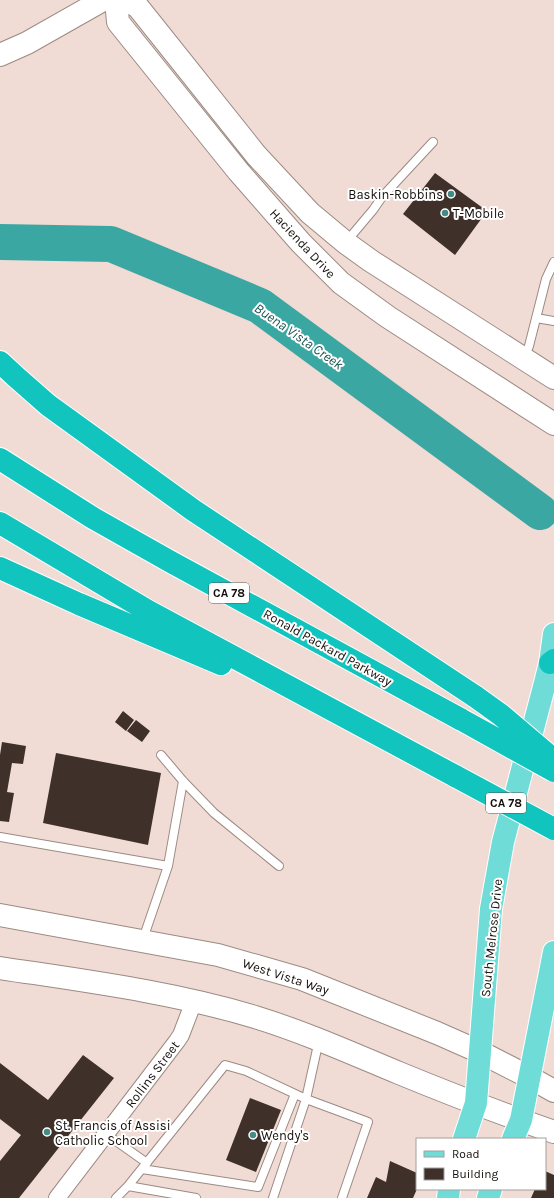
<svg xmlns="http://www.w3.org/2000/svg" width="554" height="1198" font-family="Karla,sans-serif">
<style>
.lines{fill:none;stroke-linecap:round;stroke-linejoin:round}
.river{stroke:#3ba7a2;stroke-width:36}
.building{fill:#3f3029}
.lane-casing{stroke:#9c8a83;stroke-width:10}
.street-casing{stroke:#9c8a83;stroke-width:18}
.secondary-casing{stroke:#9c8a83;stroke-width:24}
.primary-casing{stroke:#fff;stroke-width:24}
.highway-casing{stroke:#fff;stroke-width:24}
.lane{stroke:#fff;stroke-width:8}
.street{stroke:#fff;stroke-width:16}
.secondary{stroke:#fff;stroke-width:22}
.primary{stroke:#70dcd7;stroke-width:22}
.highway{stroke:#11c4bd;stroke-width:22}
.highway-bridge-casing{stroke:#fff;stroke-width:24;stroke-linecap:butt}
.highway-bridge{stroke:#11c4bd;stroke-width:22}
.poi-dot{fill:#448b87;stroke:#fff;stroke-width:1.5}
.labels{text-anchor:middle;stroke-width:4;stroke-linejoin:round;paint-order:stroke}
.shield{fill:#fff;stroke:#5a5654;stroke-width:1}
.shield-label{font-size:12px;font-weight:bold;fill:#140e0b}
.poi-label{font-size:13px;fill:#140e0b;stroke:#fff;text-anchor:start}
.street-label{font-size:13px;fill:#140e0b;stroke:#fff}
.water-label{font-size:14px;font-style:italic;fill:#195553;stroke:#fff}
</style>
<rect width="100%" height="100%" fill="#f0dcd4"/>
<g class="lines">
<path class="river" d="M0,242l111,2 149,62 280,206"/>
</g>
<path class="building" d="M435,173l52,38 -32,44 -52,-41z
M123,711l11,9 -8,11 -11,-9z
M136,720l14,11 -8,11 -15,-11z
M2,742l24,4 -3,18 -11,-1 -5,29 7,1 -5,29 -9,-1v-66z
M56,753l105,20 -13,72 -105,-22z
M83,1055l31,23 -95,120h-19v-37l21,-26 -21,-16v-56l48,37z
M250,1098l31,12 -25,62 -30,-12z
M390,1161l27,12v16l-4,9h-46l9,-21 10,5z
M545,1171l9,4v23h-23l4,-9h10z"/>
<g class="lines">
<defs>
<path id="lane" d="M346,242l27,-32 9,-13 51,-55
M536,318l18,3
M524,358l5,-12 17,-67 8,-17
M161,755l22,26 31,32 65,53
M0,837l168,29
M143,939l25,-73 15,-85
M319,1040l-13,59 62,23 -26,76
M106,1134l41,29
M142,1169l116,18 37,-93
M128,1186l97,-121 21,6 60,28 -33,99
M116,1198l12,-12 68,12"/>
<path id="street" d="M57,1198l120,-157 4,-6 13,-34"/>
<path id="secondary" d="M116,0l2,22 120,149 63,72 40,40 47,34 166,107
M127,0l11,7 118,148 54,58 36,30 25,18 183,117
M0,55l27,-12 76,-43
M0,915l218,40 84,24 135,54 43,19 49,25 25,14
M0,968c85,13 172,24 255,49 49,15 96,36 144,56 51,21 103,41 155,59"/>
<path id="primary" d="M464,1139l12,-36 15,-194 12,-67 42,-159 5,-20 4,-29
M513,1139l8,-19 33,-168
M448,1198l1,-9
M488,1198l3,-9"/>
<path id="highway" d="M0,362l15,14 33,29 145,105 283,187
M0,459l93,59 78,44 291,158
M0,523l148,88 309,166
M0,568l79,36 142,60
M550,663l4,-3"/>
</defs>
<use href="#lane" class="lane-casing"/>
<use href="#street" class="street-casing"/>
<use href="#secondary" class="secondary-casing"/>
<use href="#primary" class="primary-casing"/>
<use href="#highway" class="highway-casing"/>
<use href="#lane" class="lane"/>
<use href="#street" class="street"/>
<use href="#secondary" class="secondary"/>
<use href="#primary" class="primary"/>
<use href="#highway" class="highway"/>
<defs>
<path id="highway-bridge" d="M476,697l25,18 53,45
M462,720l92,51
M457,777l97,52"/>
</defs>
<use href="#highway-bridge" class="highway-bridge-casing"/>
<use href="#highway-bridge" class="highway-bridge"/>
</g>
<g class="poi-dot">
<circle cx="451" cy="194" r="4"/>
<circle cx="445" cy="213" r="4"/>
<circle cx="47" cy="1132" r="4"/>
<circle cx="253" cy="1135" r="4"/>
</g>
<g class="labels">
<g class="shield">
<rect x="209" y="583" width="40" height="20" rx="3"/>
<rect x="486" y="793" width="40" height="20" rx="3"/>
</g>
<g class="shield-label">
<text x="229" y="597">CA 78</text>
<text x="506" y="807">CA 78</text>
</g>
<g class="poi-label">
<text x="443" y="199" text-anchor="end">Baskin-Robbins</text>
<text x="453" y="218">T-Mobile</text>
<text x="55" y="1130">St. Francis of Assisi<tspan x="55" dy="15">Catholic School</tspan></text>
<text x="261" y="1140">Wendy's</text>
</g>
<g class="street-label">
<text transform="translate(303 243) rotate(47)" y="5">Hacienda Drive</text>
<text transform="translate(328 647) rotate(29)" y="5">Ronald Packard Parkway</text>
<text transform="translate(491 938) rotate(-84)" y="5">South Melrose Drive</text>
<text transform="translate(286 976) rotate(18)" y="5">West Vista Way</text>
<text transform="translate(152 1074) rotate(-53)" y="5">Rollins Street</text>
</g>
<g class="water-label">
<text transform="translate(299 336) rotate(35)" y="5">Buena Vista Creek</text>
</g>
</g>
<rect x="416" y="1138" width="130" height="52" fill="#ffffff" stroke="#a19f9d"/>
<rect x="424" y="1151" width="20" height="6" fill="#70dcd7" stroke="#a19f9d"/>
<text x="452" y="1158" font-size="12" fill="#140e0b">Road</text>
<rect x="424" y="1168" width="20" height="12" fill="#3f3029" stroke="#a19f9d"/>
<text x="452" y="1178" font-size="12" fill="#140e0b">Building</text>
</svg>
